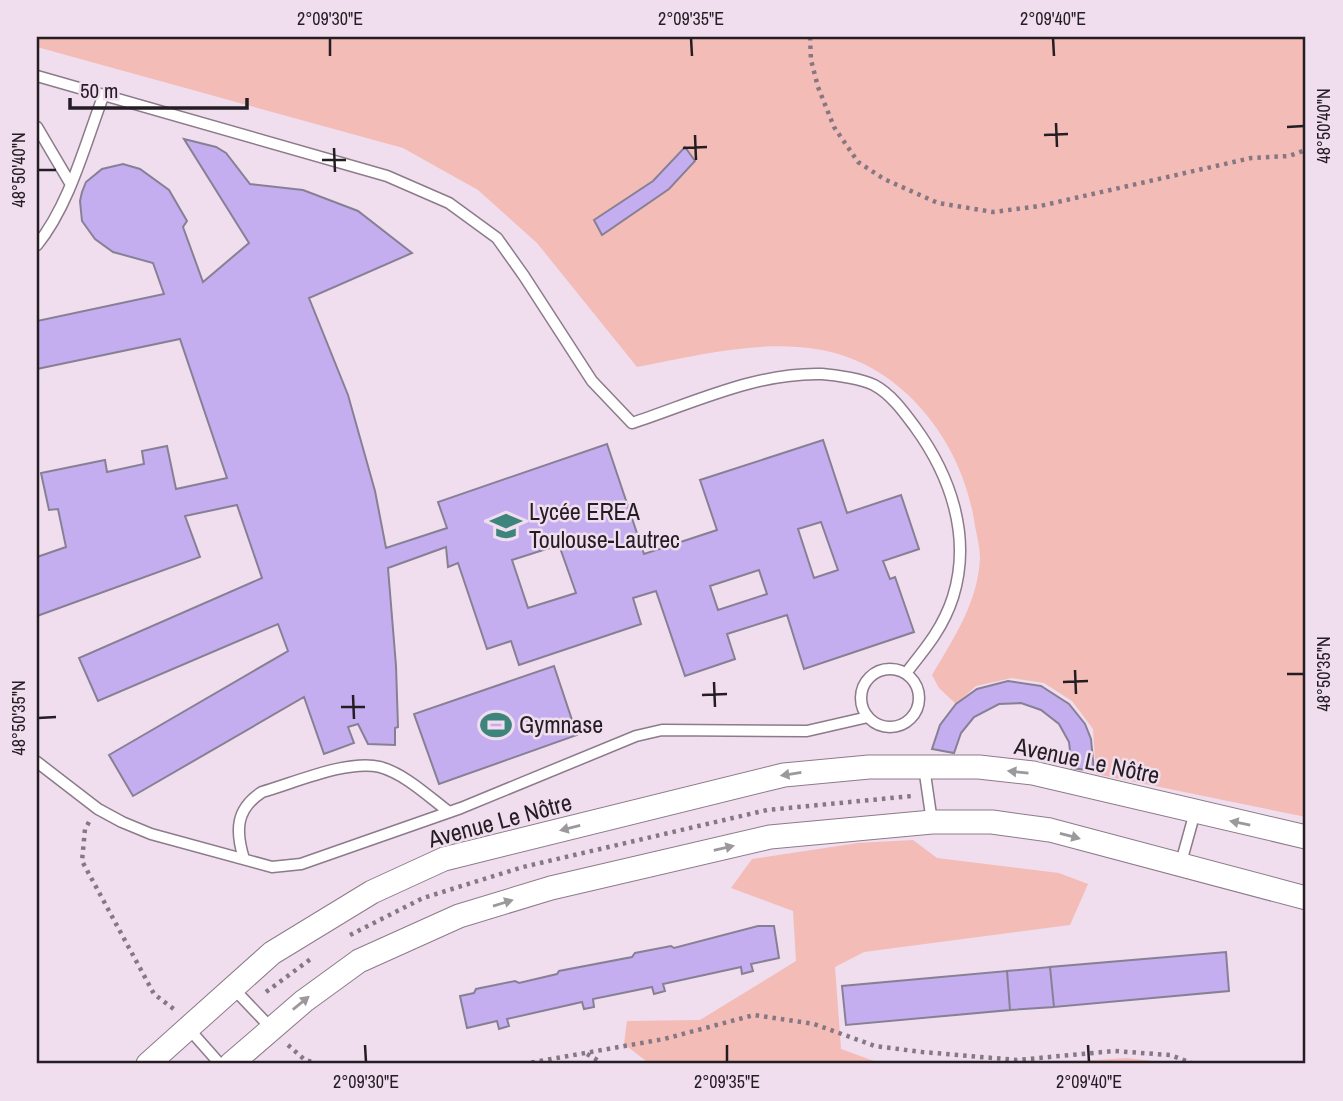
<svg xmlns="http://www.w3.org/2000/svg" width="1343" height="1101" font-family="'Archivo Narrow',sans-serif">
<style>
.green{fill:#f3bcb6}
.building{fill:#c5aeef;stroke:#878095;stroke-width:2;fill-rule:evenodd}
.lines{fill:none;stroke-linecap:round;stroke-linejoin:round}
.service-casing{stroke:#8c7b8a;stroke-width:13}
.minor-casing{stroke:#8c7b8a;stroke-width:25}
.path{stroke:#857884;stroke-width:4.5;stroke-dasharray:3.5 5;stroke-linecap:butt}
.service{stroke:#fff;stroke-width:10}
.minor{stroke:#fff;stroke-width:23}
.oneway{fill:#9c999c}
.ticks{fill:none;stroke:#241d23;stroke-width:2.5}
.labels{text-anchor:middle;stroke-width:5;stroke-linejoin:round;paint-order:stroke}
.poi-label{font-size:24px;fill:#241d23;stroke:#f0ddee;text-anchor:start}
.street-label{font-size:24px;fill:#241d23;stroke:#f0ddee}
.neatline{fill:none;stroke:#241d23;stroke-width:2.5}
.ticks-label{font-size:18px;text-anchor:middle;fill:#241d23}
</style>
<rect width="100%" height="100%" fill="#f0ddee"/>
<path class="green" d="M37,37h1269v780l-210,-43 -3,-45 -21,-28 -28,-18 -32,-5 -36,8 -20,18 -17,-16 -7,-13c22,-37 46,-73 48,-117 0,-10 -3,-22 -5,-32 -11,-82 -72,-164 -159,-177 -60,-9 -121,7 -179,18l-100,-124 -59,-53 -75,-42 -366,-101z
M913,840l24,18 122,15 29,11 -18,41 -206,27 -29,15 6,82 33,12 37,3h-261l-26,-20 3,-23 73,-1 96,-59 -3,-50 -62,-23 21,-29 106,-16z
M1127,1058l51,6 -131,-1z"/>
<path class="building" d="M184,139l32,8 10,6 24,31 53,6 55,21 54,42 -103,45 39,97 27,96 11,57 61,-20 -9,-26 169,-58 37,110 73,-24 -17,-50 123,-40 24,73 54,-18 18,54 -36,12 7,18 5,-2 19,55 -110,37 -17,-54 -60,19 8,25 -50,17 -29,-85 -23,7 8,26 -122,41 -8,-24 -24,8 -29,-86 -10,4 -2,-20 -58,21 8,98 2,61 -3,1v17l-27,-1 -10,-20 -10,3 6,16 -30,11 -20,-57 -171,99 -24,-41 179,-104 -10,-27 -180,77 -19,-43 183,-80 -25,-73 -52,11 15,41 -163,59v-59l29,-10 -8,-38 -9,1 -8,-37 64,-13 2,12 37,-8 -2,-13 25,-5 9,43 51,-11 -47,-139 -143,30v-48l127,-27 -11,-31 -40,-11 -18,-13 -13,-18 -2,-20 2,-9 4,-10 16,-13 21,-5 17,5 29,21 18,31 -4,6 20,55 46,-39zM821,522l17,48 -24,8 -16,-49zM559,545l17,48 -48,15 -16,-48zM759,570l8,24 -49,16 -8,-24z
M685,147l10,14 -26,28 -67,46 -8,-15 59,-39z
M554,666l23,69 -138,49 -25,-70z
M1008,681l33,5 28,18 16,20 6,15 3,32 -22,-3 -3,-26 -10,-18 -18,-14 -20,-7 -22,1 -25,13 -13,16 -7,20 -22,-4 8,-24 16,-21 21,-15z
M758,926h16l5,32 -28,6 2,7 -11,3 -1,-7 -78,17 2,7 -11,3 -2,-7 -59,12 1,8 -10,2 -2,-7 -75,17 2,7 -10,3 -2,-8 -30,7 -7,-32 14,-3 2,-4 39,-8 4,2 38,-9 2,-3 73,-14 3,-4 36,-7 3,2z
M1226,952l3,39 -175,16 -4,-40z
M1050,967l4,40 -44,3 -3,-39z
M1007,971l3,39 -164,15 -4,-39z"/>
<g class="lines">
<defs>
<path id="service" d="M37,76l350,100 62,27 48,35 27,38 68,105 40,42c61,-20 125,-51 190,-49 14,1 40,5 52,11 17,9 30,27 41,42 35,48 57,109 38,170 -10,31 -27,51 -47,76
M37,127l33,56
M37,245c33,-41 48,-101 67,-151
M861 698a29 29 0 1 1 58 0a29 29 0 1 1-58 0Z
M37,762l61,47 24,13 29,12 121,33 29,-3 160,-56 175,-72 26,-6 145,1 61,-14
M924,767l8,55
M244,859c-9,-29 -8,-50 18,-67 32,-9 86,-33 118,-25 25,7 48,29 69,45
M1180,866l15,-54
M233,988l39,41
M189,1029l31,35"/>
<path id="minor" d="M148,1064l124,-111 100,-61 72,-33 340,-84 85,-8h110l54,6 273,64
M231,1064l73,-63 55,-40 100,-45 92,-28 219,-51 162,-15h60l58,8 256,68"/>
</defs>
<use href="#service" class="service-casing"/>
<use href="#minor" class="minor-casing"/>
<path class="path" d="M810,37l1,23 7,27 16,40 24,35 26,17 54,24 55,9 47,-6 211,-48 38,-2 17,-6
M89,822l-4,7 -3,32 72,133 21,16
M350,935l73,-37 100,-31 244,-57 145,-14
M266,992l46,-34
M288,1045l17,15 14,4
M587,1054l17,10
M523,1064l141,-25 90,-24 60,9 61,22 47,6 95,8 97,-9 56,4 24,9"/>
<use href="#service" class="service"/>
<use href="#minor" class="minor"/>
</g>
<defs><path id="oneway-solid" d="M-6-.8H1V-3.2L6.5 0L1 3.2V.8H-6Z" transform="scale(1.75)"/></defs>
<g class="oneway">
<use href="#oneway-solid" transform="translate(1018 772) rotate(-174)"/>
<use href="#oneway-solid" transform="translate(791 774) rotate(171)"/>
<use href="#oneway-solid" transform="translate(1240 823) rotate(-168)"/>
<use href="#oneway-solid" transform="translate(570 828) rotate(166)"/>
<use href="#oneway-solid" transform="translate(1070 836) rotate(15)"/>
<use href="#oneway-solid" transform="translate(724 848) rotate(-13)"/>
<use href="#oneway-solid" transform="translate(503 903) rotate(-17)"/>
<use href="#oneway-solid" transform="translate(301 1003) rotate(-39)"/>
</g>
<path class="ticks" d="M330,38v18M691,38l1,18M1053,38l1,18M1056,123l1,24M1287,127l17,-1M695,135l1,25M1044,135l24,-1M334,148l1,24M683,148l24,-1M322,160h24M38,170h18M1075,670l1,24M1287,674h17M714,682l1,25M1063,682l25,-1M353,695l1,24M702,695l25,-1M341,707h24M38,718l18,-1M365,1045l1,17M727,1045v17M1088,1045l1,17"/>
<defs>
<symbol id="school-bare" viewBox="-9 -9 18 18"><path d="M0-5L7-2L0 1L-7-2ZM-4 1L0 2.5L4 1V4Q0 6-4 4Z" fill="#3d847d" stroke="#f0ddee" stroke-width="2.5" paint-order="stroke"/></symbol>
<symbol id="stadium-bare" viewBox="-9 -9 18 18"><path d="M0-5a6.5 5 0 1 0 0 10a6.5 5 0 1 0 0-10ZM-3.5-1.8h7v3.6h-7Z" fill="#3d847d" stroke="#f0ddee" stroke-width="2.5" paint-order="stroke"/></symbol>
</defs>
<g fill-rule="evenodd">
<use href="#school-bare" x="484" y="504" width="44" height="44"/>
<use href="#stadium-bare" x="474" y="703" width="44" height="44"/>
</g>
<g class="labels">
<g class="poi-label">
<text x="529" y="520">Lycée EREA<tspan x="529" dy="28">Toulouse-Lautrec</tspan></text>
<text x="519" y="733">Gymnase</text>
</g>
<g class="street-label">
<text transform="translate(1087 761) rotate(12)" y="8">Avenue Le Nôtre</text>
<text transform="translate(500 821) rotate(-15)" y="8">Avenue Le Nôtre</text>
</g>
</g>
<rect width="1343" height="1101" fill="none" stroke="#f0ddee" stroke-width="77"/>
<path d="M70 98v10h177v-10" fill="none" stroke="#241d23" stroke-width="3.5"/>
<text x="80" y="98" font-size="21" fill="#241d23" stroke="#f0ddee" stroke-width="5" paint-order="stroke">50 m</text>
<rect x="38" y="38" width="1266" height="1024" class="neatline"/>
<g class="ticks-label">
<text x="330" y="25">2°09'30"E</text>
<text x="691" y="25">2°09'35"E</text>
<text x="1053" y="25">2°09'40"E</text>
<text transform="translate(1324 126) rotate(-90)" y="6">48°50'40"N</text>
<text transform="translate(19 170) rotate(-90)" y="6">48°50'40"N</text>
<text transform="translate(1324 674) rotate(-90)" y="6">48°50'35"N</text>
<text transform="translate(19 718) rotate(-90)" y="6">48°50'35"N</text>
<text x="366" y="1088">2°09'30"E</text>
<text x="727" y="1088">2°09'35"E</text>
<text x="1089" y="1088">2°09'40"E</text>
</g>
</svg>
